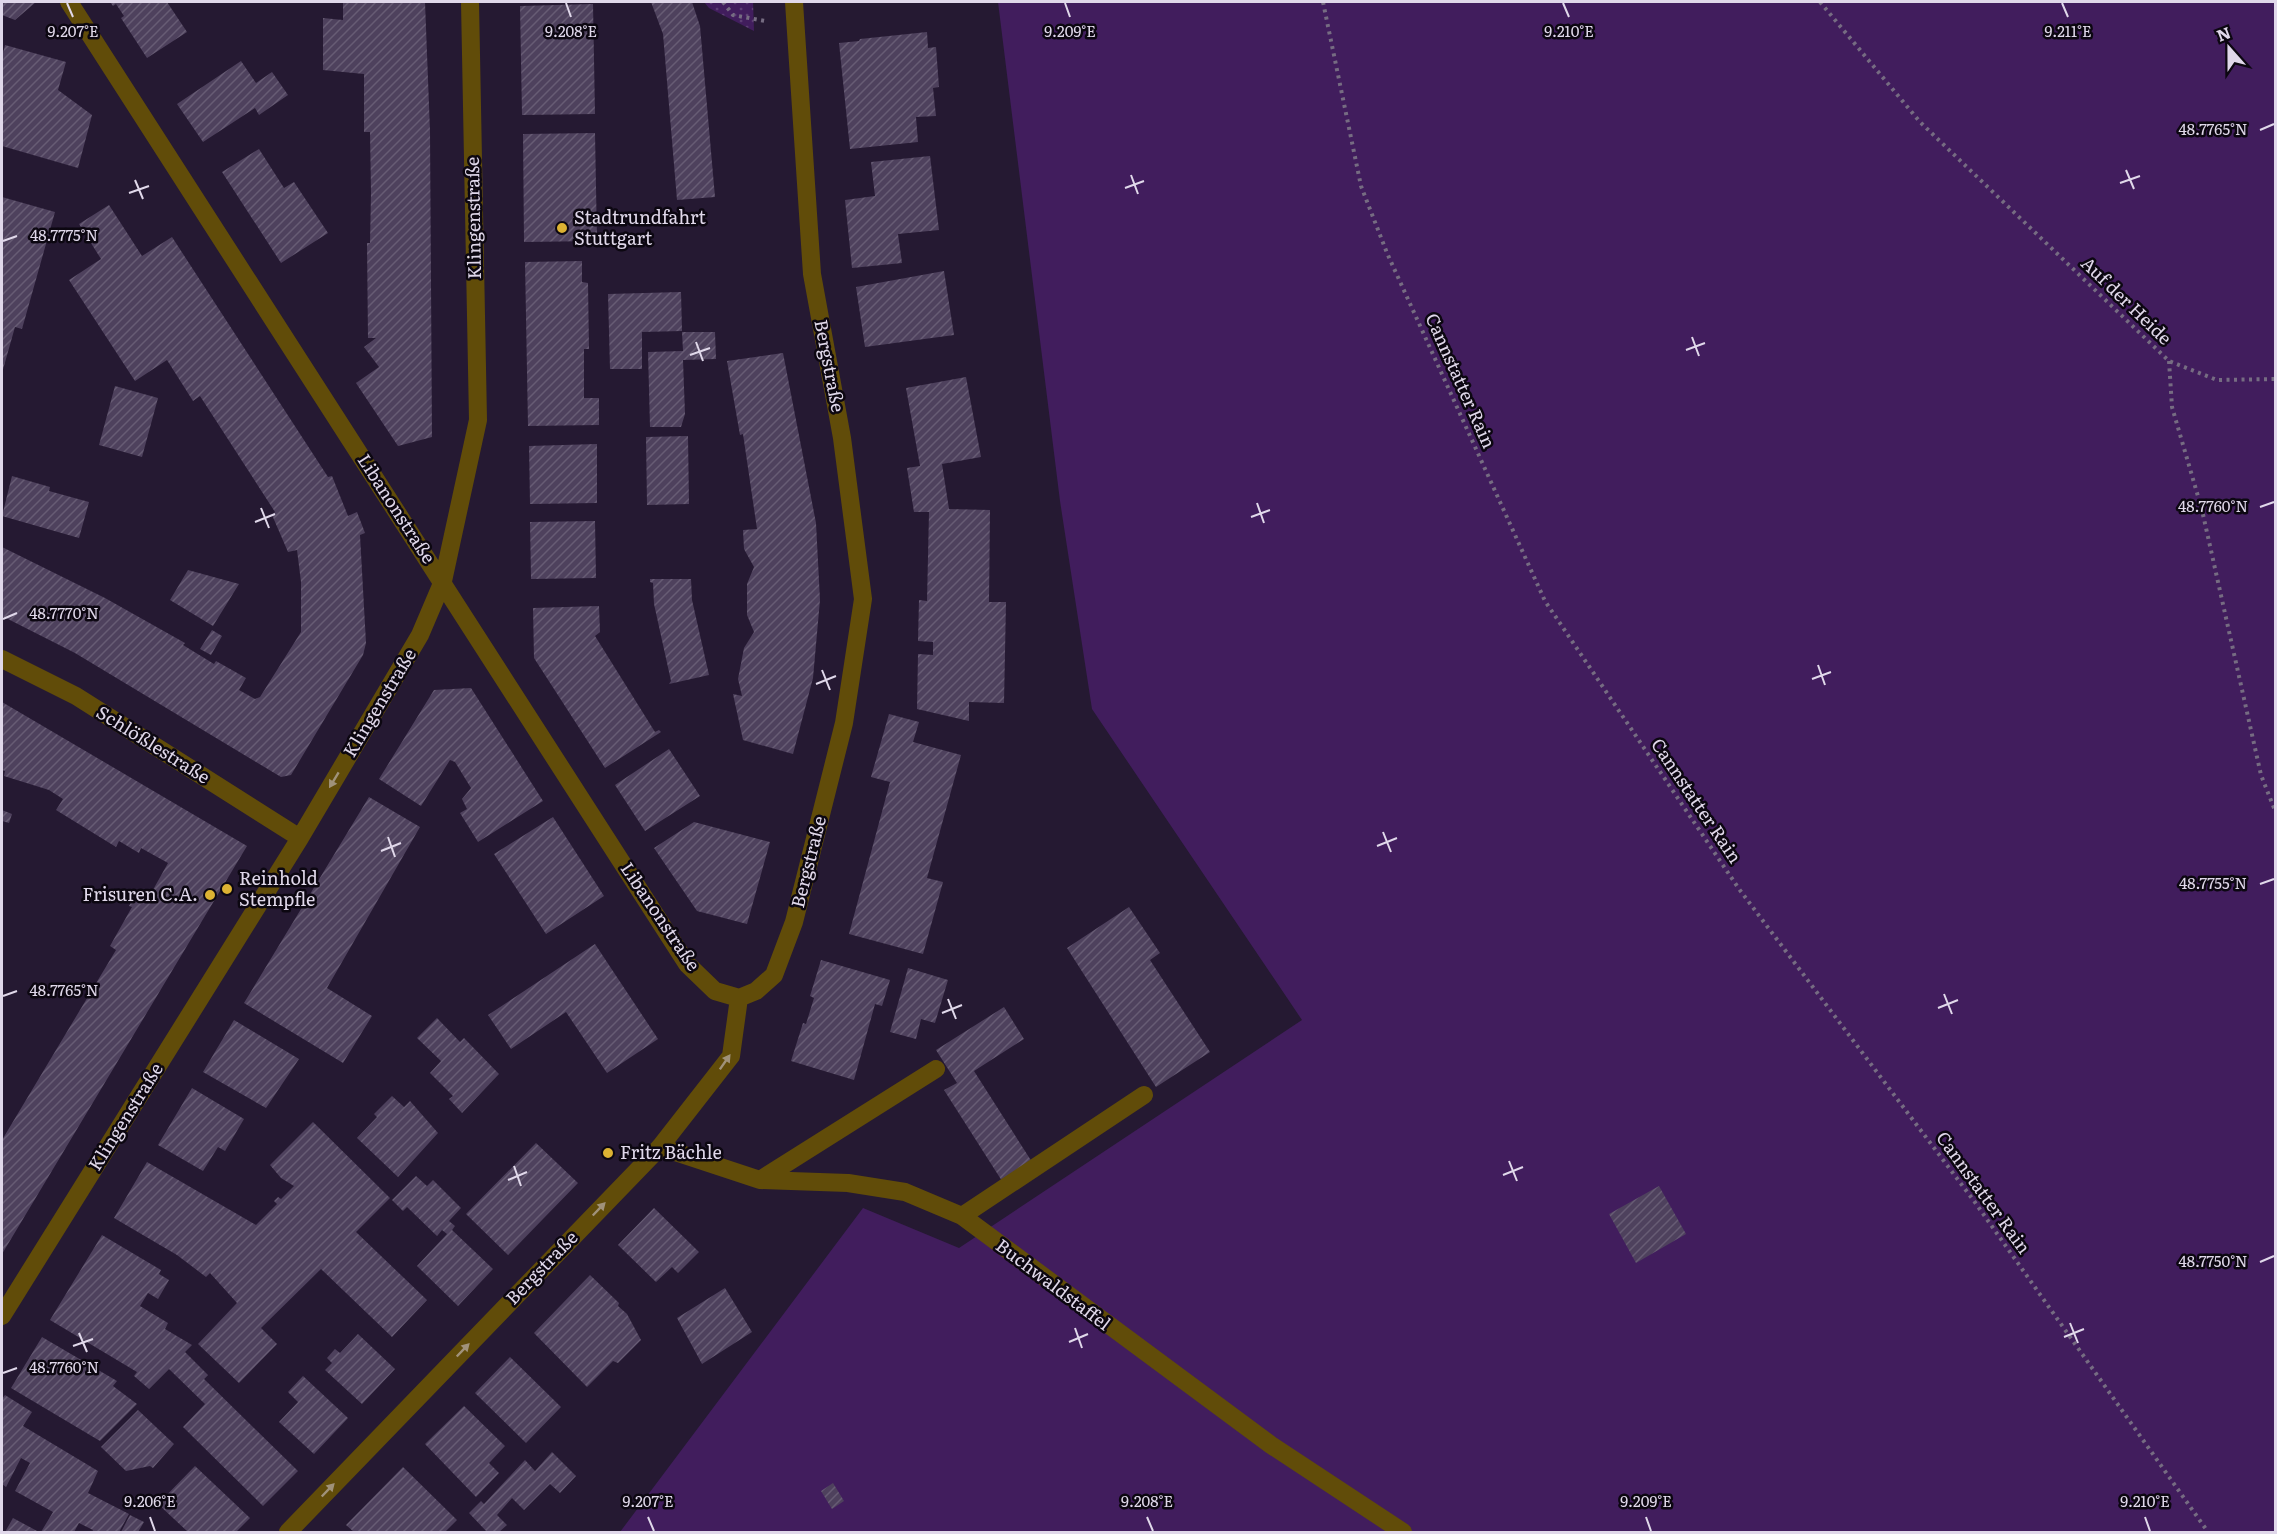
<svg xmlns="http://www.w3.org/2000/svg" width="2277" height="1534" font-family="Literata,serif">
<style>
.park{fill:url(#park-dots)}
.garden{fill:#411d5d}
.building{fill:url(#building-hatch)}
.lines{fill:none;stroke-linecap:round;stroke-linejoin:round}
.path{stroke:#766c82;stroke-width:4;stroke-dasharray:3 4.5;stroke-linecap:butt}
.service{stroke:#614c09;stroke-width:18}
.minor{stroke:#614c09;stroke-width:18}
.oneway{fill:#a0927a}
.ticks{fill:none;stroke:#e0d8ea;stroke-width:2}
.poi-dot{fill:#dcb233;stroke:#0c0711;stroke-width:2}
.labels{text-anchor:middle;stroke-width:5;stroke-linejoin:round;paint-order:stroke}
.street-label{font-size:18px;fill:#e0d8ea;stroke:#0c0711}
.poi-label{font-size:18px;fill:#e0d8ea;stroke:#0c0711;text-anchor:start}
.ticks-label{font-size:15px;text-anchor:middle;fill:#e0d8ea;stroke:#0c0711;stroke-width:5;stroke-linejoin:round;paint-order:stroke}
</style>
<defs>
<pattern id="park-dots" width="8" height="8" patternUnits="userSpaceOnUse" patternTransform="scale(1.5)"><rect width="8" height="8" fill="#411d5d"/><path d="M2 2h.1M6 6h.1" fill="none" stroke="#5c3d74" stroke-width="1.8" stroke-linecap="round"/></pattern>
<pattern id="building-hatch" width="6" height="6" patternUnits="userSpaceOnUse" patternTransform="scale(1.5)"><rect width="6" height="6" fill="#4e415d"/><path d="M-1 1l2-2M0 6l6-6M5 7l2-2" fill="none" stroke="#675c74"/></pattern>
</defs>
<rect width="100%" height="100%" fill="#251932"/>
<path class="park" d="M704,2h49l1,29 -45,-23z"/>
<path class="garden" d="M998,2h1277v1530h-1655l243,-324 96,40 343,-228 -210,-311 -32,-208z"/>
<path class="building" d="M2,2h34l-21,18 -13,-5z
M110,2h57l20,30 -40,26 -26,-40 3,-2 -8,-12 -3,2z
M350,2h75l5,129 2,306 -34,9 -42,-63 23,-16 -15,-20 12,-9h-8l-1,-95h3l1,-50 -1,-61h-6v-58l-41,-4v-52l20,2v-17z
M651,2h41l8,24 15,171 -38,3 -14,-166z
M593,4l2,110 -73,1 -2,-109z
M927,32l1,16 8,-1 3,40 -6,1 3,28 -20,1 2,25 -68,7 -11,-106 20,-2 1,-2z
M5,45l61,17 -8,28 34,25 -14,53 -76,-22v-89z
M241,61l15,22 16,-11 16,23 -29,20 -4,-7 -52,34 -26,-38z
M595,133l2,108 -73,1 -1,-108z
M259,149l25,39 10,-6 34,51 -47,30 -59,-91z
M930,156l9,74 -41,4 4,29 -50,5 -7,-68 30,-4 -4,-34z
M2,197l53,15 -33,117 -7,-2 -13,46z
M109,205l33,51 30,-19 156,240 4,-1 16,40 9,-4 8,21 -5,2 6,108 -3,12 -72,120 -10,2 -206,-124 -73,-37v-69l103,51 80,45 -2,2 31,19 2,-3 30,17 -7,12 16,9 5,-2 41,-65v-50l-4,-32 -9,2 -16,-37 3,-3 -75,-116 -7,5 -26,-41 -32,21 -66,-101 32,-21 -22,-35z
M582,261v21l6,1 1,66h-5v49h15v27l-71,1 -3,-164z
M944,271l10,64 -89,12 -9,-60z
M681,292l1,39 -40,1v37h-32l-2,-75z
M682,332h33l1,27 -33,1 2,54 -4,13h-31l-2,-75 35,-1z
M783,353l33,170 4,77 -7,78 -20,76 -50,-14 -10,-46 9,2 -4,-17 6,-31 10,-16 -7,-17v-31l7,-17 -10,-18 -1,-19 14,-1 -14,-95 -3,1 -13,-74z
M966,377l15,80 -39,7 7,45 41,1 -1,92h17l-2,101 -35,-1v19l-52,-12 1,-55 15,1v-13l-15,-1 1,-41 8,1 2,-89h-15l-7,-44 13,-2 -14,-78z
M115,386l43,12 -16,59 -43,-12z
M688,436l1,68 -42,1 -1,-68z
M597,444v59l-67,1 -1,-58z
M12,476l38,11 -1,4 40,11 -10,36 -77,-22z
M595,521l1,57 -65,1 -1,-57z
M188,570l51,14 -26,42 -43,-26z
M650,579h41l1,21 17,75 -40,9 2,-3 -17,-77 -1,-21 -3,-1z
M599,606l1,26 -5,4 60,96 4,-2 2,2 -56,36 -71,-110 -1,-50z
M212,630l10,6 -11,19 -11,-6z
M471,688l72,113 -65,41 -18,-29 7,-4 -5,-10 9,-11 -16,-26 -5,-2 -29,46 -42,-27 55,-89z
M2,702l245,144 -245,408v-114l114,-190 -6,-4 22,-39 -3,-1 7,-14 13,5 19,-34 -27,-15 -2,5 -20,-12 -3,6 -60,-37 7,-11 -14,-9 -45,-14 1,-5 -3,-1z
M889,714l30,8 -6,20 48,13 -34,123 16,4 -20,72 -74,-20 41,-152 -19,-5z
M669,749l31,47 -55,35 -30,-46z
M369,797l51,30 -93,161 45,28 -29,47 -99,-60z
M2,810l10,4 -3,9 -7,-2z
M553,817l51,79 -58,38 -52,-80z
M694,822l76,20 -23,82 -50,-13 -43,-63z
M1129,907l31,46 -10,7 60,92 -54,35 -89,-139z
M595,944l63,95 -51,34 -41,-61 -55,37 -23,-34z
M821,960l69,20 -8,26 -7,-2 -21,76 -63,-19 12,-38 3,1 8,-26 -4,-2z
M908,968l40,12 -13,43 -14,-4 -5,20 -26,-7z
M1004,1007l20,32 -50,32 58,91 -30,19 -58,-91 13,-7 -21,-33z
M437,1018l23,24 4,-4 35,36 -37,39 -13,-14 4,-3 -23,-23 11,-12 -24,-23z
M234,1020l65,39 -33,49 -63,-36z
M192,1088l52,31 -19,32 -7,-4 -15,24 -45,-26z
M392,1096l12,11 6,-6 28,32 -40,44 -41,-39 20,-21 -3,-3z
M313,1122l77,76 -34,34 71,68 -35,37 -71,-68 -60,59 16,16 -38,39 -41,-39 39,-41 -27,-30 -4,4 -29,-22 -63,-37 33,-56 109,63 21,-21 -3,-3 4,-4 3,2 13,-13 -13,-8 -11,-13z
M536,1143l42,40 -70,72 -42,-41z
M416,1176l11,10 6,-6 28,28 -12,13 6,5 -3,4 41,39 -35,37 -41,-40 30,-32 -5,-4 -5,6 -30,-29 -4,4 -11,-11z
M1659,1186l27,48 -50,29 -27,-49z
M654,1208l45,44 -21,21 -6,-6 -16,15 -38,-37z
M102,1235l59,35 -2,4 10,6 -11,19 -10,-6 -8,13 28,17 -3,6 27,16 -7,7 23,23 -4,4 94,92 -35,35 -80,-79 22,-23 -36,-35 -20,20 -15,-13 3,-4 -87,-52z
M590,1275l29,28 -1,3 9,8 14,26 -23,23 -5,-2 -26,26 -53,-54z
M725,1288l27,44 -50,32 -25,-46z
M358,1334l37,35 -33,35 -37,-34 7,-7 -5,-5 8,-9 5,4z
M42,1337l75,44 -4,5 24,18 -37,37 -89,-53z
M510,1357l51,50 -35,36 -51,-50z
M303,1376l45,42 -34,36 -35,-32 19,-20 -10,-10z
M5,1395l27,17 -9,14 75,45 -10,22 41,21 -10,18h-27l1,-2 -14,-7 -5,9h-33l12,-20 -38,-21 15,-28 -9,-5 -15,29 -4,-3v-85z
M464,1406l41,40 -16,17 10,10 -23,24 -51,-53z
M138,1410l36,34 -21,24 -3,-2 -24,5 -25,-24z
M552,1452l24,24 -16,17 -10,-9 -26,26 -12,-12 -15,17 10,10 -8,7h-12l-18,-19 12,-12 3,3 41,-44 10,11z
M195,1466l55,52 -14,14h-48l-30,-28z
M403,1467l54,53 -12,12h-91l-8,-7z
M833,1483l11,18 -12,8 -11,-18z
M130,1515l14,7 -6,10h-17z
M13,1518l26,14h-34z"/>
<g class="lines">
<path class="path" d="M723,2l10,13 32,6
M1323,2l38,184 26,67 158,348 194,288 235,312 234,331
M1820,2l100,120 249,239 48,19 59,-1
M2169,361l3,46 30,103 59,265 15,38"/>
<path class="service" d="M660,1147l100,33 88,3 57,9 57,24 309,229 132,87
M760,1180l176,-111
M962,1216l182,-121"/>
<path class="minor" d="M69,2l618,962 28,27 24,7
M2,659l74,37 224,142
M739,998l17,-7 18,-16 20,-53 50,-199 19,-124 -21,-161 -30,-164 -18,-272
M2,1316l298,-478 120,-203 23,-54 35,-161 -8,-418
M288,1532l372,-385 71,-91 8,-58"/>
</g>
<defs><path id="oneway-solid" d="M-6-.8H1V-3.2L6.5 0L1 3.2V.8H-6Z" transform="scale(1.5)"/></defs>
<g class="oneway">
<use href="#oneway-solid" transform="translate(334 780) rotate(121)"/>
<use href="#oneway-solid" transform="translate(725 1062) rotate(-55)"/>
<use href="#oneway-solid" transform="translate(599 1209) rotate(-46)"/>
<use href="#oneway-solid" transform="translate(463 1350) rotate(-46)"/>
<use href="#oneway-solid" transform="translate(328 1490) rotate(-46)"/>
</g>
<path class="ticks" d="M67,3l6,14M566,3l5,14M1065,3l5,14M1563,3l6,14M2062,3l6,14M2260,130l14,-6M2126,170l8,19M1131,175l7,19M135,180l8,19M2120,183l20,-7M1125,188l19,-7M129,193l20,-7M3,241l14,-5M1692,337l7,19M696,342l7,19M1686,350l19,-7M690,355l20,-7M1257,503l7,20M2260,507l14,-5M261,508l8,20M1251,517l19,-7M255,522l20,-8M3,619l14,-6M1818,665l7,20M822,670l8,20M1812,679l19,-7M816,684l20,-8M1383,832l8,20M388,837l7,20M1377,846l20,-8M381,851l20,-8M2260,884l14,-5M1944,994l8,20M3,996l14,-5M948,999l8,20M1938,1008l20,-8M942,1013l20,-8M1509,1161l8,20M514,1166l7,20M1503,1175l20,-8M508,1180l19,-8M2260,1262l14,-6M2070,1323l8,20M1075,1328l7,20M79,1333l8,19M2064,1337l20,-8M1069,1342l19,-8M73,1346l20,-7M3,1373l14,-5M150,1517l5,14M648,1517l6,14M1147,1517l6,14M1646,1517l5,14M2145,1517l5,14"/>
<g class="poi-dot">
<circle cx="562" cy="228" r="6"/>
<circle cx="227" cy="889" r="6"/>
<circle cx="210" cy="895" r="6"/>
<circle cx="608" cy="1153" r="6"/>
</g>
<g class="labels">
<g class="street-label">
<text transform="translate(474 218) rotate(-91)" y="6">Klingenstraße</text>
<text transform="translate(2126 301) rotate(44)" y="6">Auf der Heide</text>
<text transform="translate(829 366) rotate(79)" y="6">Bergstraße</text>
<text transform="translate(1460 381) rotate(66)" y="6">Cannstatter Rain</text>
<text transform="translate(396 509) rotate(57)" y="6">Libanonstraße</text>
<text transform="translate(380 703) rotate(-59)" y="6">Klingenstraße</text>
<text transform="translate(153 745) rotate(32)" y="6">Schlößlestraße</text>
<text transform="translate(1696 801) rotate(56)" y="6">Cannstatter Rain</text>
<text transform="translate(809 862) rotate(-76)" y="6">Bergstraße</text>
<text transform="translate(660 917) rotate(56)" y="6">Libanonstraße</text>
<text transform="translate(126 1117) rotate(-58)" y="6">Klingenstraße</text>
<text transform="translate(1983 1193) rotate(54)" y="6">Cannstatter Rain</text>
<text transform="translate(542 1268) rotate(-46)" y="6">Bergstraße</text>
<text transform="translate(1053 1285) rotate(37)" y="6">Buchwaldstaffel</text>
</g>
<g class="poi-label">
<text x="574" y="224">Stadtrundfahrt<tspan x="574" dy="21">Stuttgart</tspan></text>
<text x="239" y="885">Reinhold<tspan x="239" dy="21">Stempfle</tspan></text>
<text x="198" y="901" text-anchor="end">Frisuren C.A.</text>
<text x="620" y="1159">Fritz Bächle</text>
</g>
</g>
<g class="ticks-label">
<text x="73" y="37">9.207°E</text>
<text x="571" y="37">9.208°E</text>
<text x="1070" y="37">9.209°E</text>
<text x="1569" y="37">9.210°E</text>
<text x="2068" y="37">9.211°E</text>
<text x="2213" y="135">48.7765°N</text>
<text x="64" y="241">48.7775°N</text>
<text x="2213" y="512">48.7760°N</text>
<text x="64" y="619">48.7770°N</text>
<text x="2213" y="889">48.7755°N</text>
<text x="64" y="996">48.7765°N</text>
<text x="2213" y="1267">48.7750°N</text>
<text x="64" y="1373">48.7760°N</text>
<text x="150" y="1507">9.206°E</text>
<text x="648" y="1507">9.207°E</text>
<text x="1147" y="1507">9.208°E</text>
<text x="1646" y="1507">9.209°E</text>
<text x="2145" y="1507">9.210°E</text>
</g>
<rect width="2277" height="1534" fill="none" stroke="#e0d8ea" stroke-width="6"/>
<g transform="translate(2229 48) rotate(339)" stroke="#0c0711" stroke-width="4.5" paint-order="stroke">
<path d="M0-4.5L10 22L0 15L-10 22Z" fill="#e0d8ea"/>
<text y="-9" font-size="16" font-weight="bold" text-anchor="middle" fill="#e0d8ea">N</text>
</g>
</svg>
